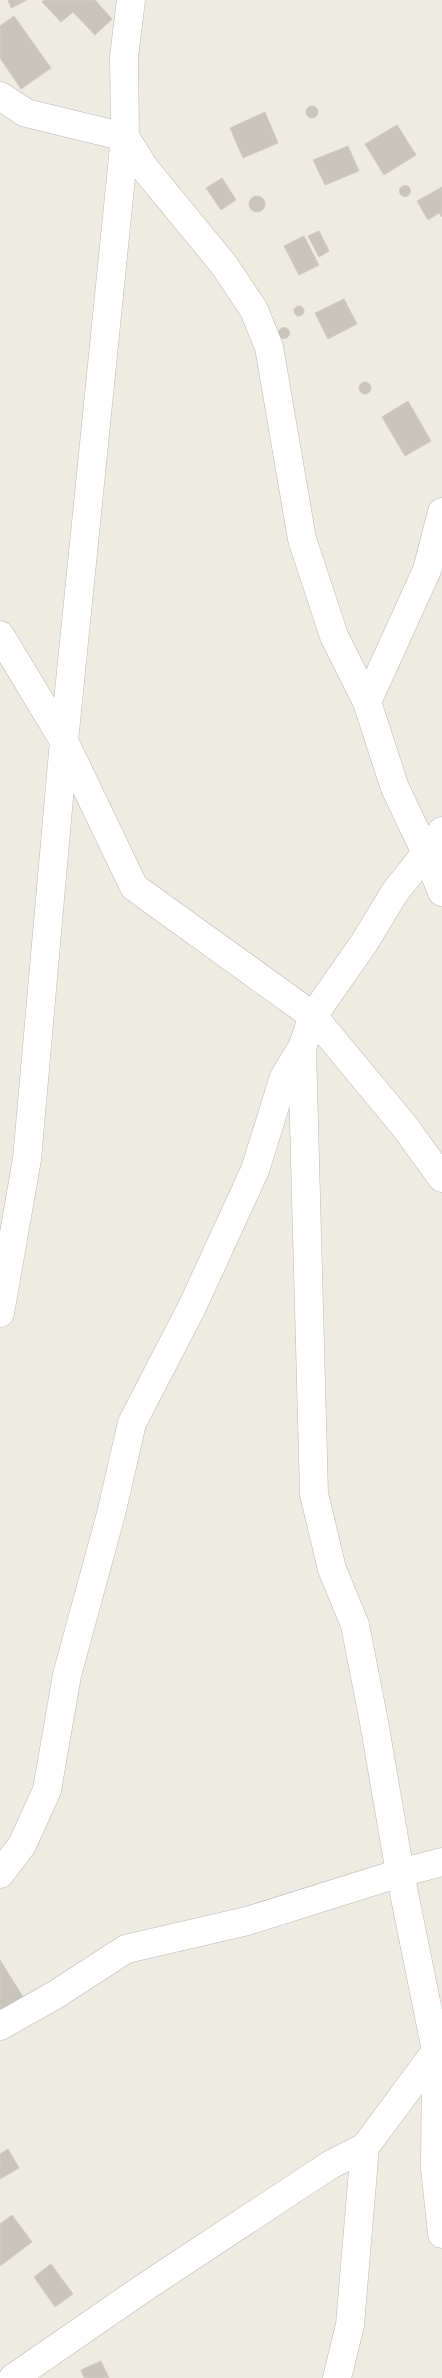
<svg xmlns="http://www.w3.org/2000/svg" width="442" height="2378" font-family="Karla,sans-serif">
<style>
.building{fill:#c9c5bd;stroke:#d3ccbe}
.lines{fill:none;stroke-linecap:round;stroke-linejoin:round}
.minor-casing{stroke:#b6babf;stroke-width:29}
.minor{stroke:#fff;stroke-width:28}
</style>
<rect width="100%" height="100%" fill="#eeebe0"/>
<path class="building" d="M8,0h19l-16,8z
M44,0h51l17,19 -17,16 -22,-23 -12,10 -19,-20z
M14,16l37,52 -30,21 -21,-31v-32z
M306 112a6 6 0 1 1 12 0a6 6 0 1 1-12 0Z
M265,112l13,31 -35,15 -13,-30z
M397,125l19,30 -32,20 -19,-31z
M348,146l11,25 -34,14 -12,-25z
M222,178l14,22 -15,10 -15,-22z
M399.5 191a5.5 5.5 0 1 1 11 0a5.5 5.5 0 1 1-11 0Z
M442,187v30l-3,-4 -11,7 -11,-19z
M249 204a8 8 0 1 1 16 0a8 8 0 1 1-16 0Z
M319,231l10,20 -10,6 -11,-21z
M304,236l15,29 -20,10 -15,-29z
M344,299l13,25 -29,15 -13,-26z
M294 311a5 5 0 1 1 10 0a5 5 0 1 1-10 0Z
M278.5 333a5.5 5.5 0 1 1 11 0a5.5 5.5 0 1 1-11 0Z
M359 388a6 6 0 1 1 12 0a6 6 0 1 1-12 0Z
M408,401l23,40 -26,15 -23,-39z
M0,1960l23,37 -23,15z
M8,2149l11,19 -19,11v-25z
M12,2215l20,27 -32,24v-42z
M51,2264l22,30 -18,13 -21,-30z
M101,2361l8,17h-25l-3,-8z"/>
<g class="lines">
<defs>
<path id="minor" d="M0,96l26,17 99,24 21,33 78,95 30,45 15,37 33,192 32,97 33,66 28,86 31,65 -31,39 -31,51 -51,73 -11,32 -18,29 -29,93 -63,137 -60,116 -21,91 -44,161 -20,115 -25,55 -22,29
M0,635l64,106 70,146 179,129 92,111 37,51
M367,702l60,-132 15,-58
M442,831l-16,22 16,39
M0,1313l27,-154 37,-418 61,-604 -1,-80 7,-57
M0,2026l55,-31 71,-46 121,-28 153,-48 42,-11
M439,2047l-3,4 -1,117 7,66
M13,2378l135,-93 182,-120 35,-18 71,-96 -36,-178 -26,-151 -19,-97 -23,-56 -18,-75 -12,-446
M337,2378l13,-53 15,-178"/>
</defs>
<use href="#minor" class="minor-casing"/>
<use href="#minor" class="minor"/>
</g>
</svg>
